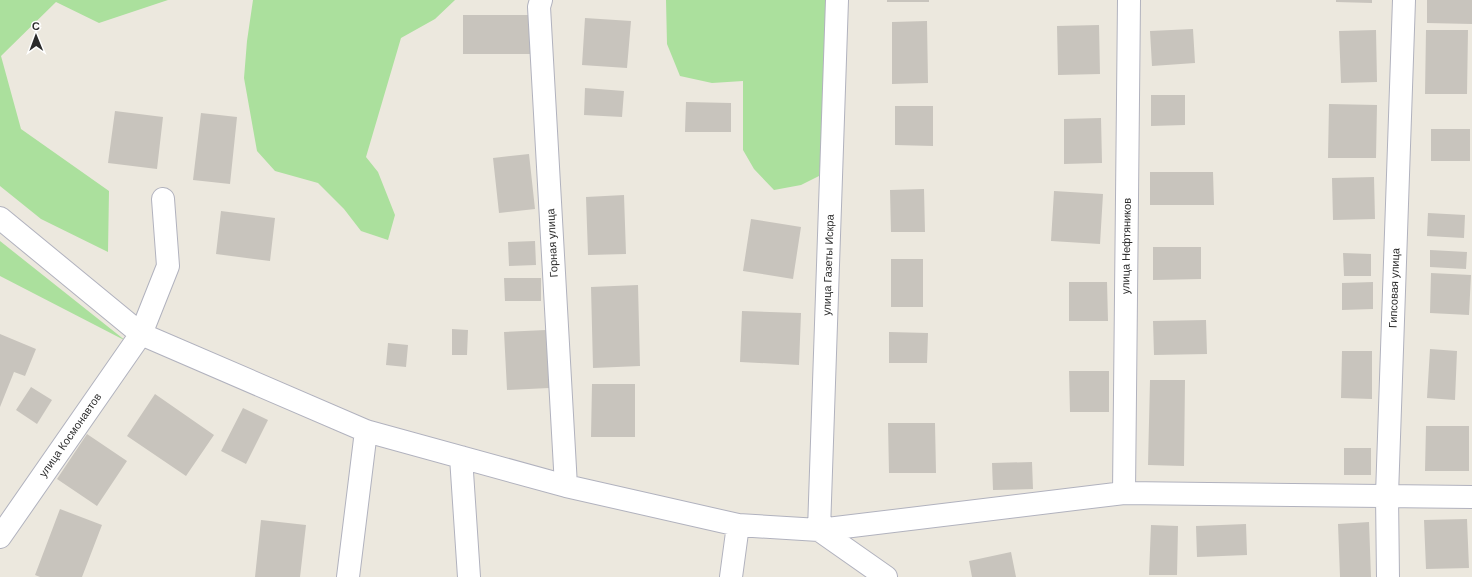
<svg xmlns="http://www.w3.org/2000/svg" width="1472" height="577" font-family="'DM Sans',sans-serif">
<style>
.green{fill:#abe09d}
.building{fill:#c8c4bd}
.lines{fill:none;stroke-linecap:round;stroke-linejoin:round}
.minor-casing{stroke:#b1b2be;stroke-width:24}
.minor{stroke:#fff;stroke-width:22}
.labels{text-anchor:middle;stroke-width:4;stroke-linejoin:round;paint-order:stroke}
.street-label{font-size:11px;fill:#2b2b2b;stroke:#fff}
</style>
<rect width="100%" height="100%" fill="#ece8de"/>
<path class="green" d="M0,0h168l-69,23 -43,-21 -55,54 20,73 88,62 -1,61 -67,-33 -41,-33z
M253,0h202l-20,19 -34,19 -35,119 12,15 17,43 -7,25 -27,-9 -17,-22 -26,-26 -43,-12 -18,-20 -13,-73 3,-37z
M666,0h164l-8,147 -3,29 -18,9 -27,5 -20,-21 -11,-19v-69l-31,2 -32,-7 -13,-32z
M0,241l126,100 -126,-65z"/>
<path class="building" d="M887,0h42v2h-42z
M1336,0h36v3l-36,-1z
M1427,0h45v24l-45,-1z
M463,15h68v39h-68z
M585,18l46,3 -4,47 -45,-3z
M927,21l1,62 -36,1v-62z
M1099,25l1,49 -42,1 -1,-49z
M1193,29l2,34 -43,3 -2,-35z
M1376,30l1,52 -36,1 -2,-52z
M1426,30h42l-1,64h-42z
M585,88l39,3 -2,26 -38,-2z
M1151,95h34v30l-34,1z
M686,102l45,1v29h-46z
M1329,104l48,1 -1,53h-48z
M895,106h38v40l-38,-1z
M115,111l48,6 -6,52 -49,-6z
M201,113l36,4 -7,67 -37,-4z
M1101,118l1,45 -38,1v-45z
M1431,129h39v32h-39z
M529,154l6,55 -36,4 -6,-55z
M1150,172h63l1,33h-64z
M1374,177l1,42 -42,1 -1,-42z
M924,189l1,43h-34l-1,-42z
M1054,191l49,3 -3,50 -49,-3z
M624,195l2,59 -38,1 -2,-58z
M221,211l54,7 -5,43 -54,-7z
M1428,213l37,2 -1,23 -37,-2z
M751,219l50,8 -8,52 -50,-8z
M535,241l1,24 -27,1 -1,-24z
M1153,247h48v32l-48,1z
M1430,250l37,2 -1,17 -36,-2z
M1343,253l28,1v22h-27z
M891,259h32v48h-32z
M1431,273l40,2 -2,40 -39,-2z
M504,278h37v23h-36z
M1069,282h38l1,39h-39z
M1373,282v27l-31,1v-27z
M638,285l2,81 -47,2 -2,-81z
M742,311l59,2 -2,52 -59,-3z
M1206,320l1,34 -53,1 -1,-34z
M452,329l16,1 -1,25h-15z
M546,330l3,58 -42,2 -3,-58z
M889,332l39,1 -1,30h-38z
M0,334l36,15 -11,27 -11,-4 -14,35z
M388,343l20,2 -2,22 -20,-2z
M1430,349l27,2 -2,49 -28,-2z
M1342,351h30v48l-31,-1z
M1069,371h40v41h-39z
M1150,380h35l-1,86 -36,-1z
M592,384h43v53h-44z
M31,387l21,13 -15,24 -21,-14z
M155,394l59,41 -28,41 -59,-40z
M243,408l25,12 -22,44 -25,-13z
M888,423h47l1,50h-47z
M1426,426h43v45h-44z
M87,434l40,27 -30,45 -40,-27z
M1344,448h27v27h-27z
M1032,462l1,27 -40,1 -1,-27z
M60,509l42,16 -20,52h-42l-5,-2z
M1467,519l2,49 -43,1 -2,-49z
M261,520l45,5 -6,52h-45z
M1369,522l2,55h-31l-2,-53z
M1246,524l1,31 -50,2 -1,-31z
M1151,525l27,1 -1,49h-28z
M1011,552l5,25h-44l-3,-16z"/>
<g class="lines">
<defs>
<path id="minor" d="M541,0l-2,7 27,479
M0,218l141,116 225,97 200,55 172,39 81,5 305,-37 348,4
M461,457l8,120
M1124,493l5,-493
M819,530l18,-530
M819,530l67,47
M0,537l141,-203 27,-68 -5,-67
M348,577l18,-146
M731,577l7,-52
M1388,577l-1,-82 17,-495"/>
</defs>
<use href="#minor" class="minor-casing"/>
<use href="#minor" class="minor"/>
</g>
<g class="labels">
<g class="street-label">
<text transform="translate(552 243) rotate(-93)" y="4">Горная улица</text>
<text transform="translate(1126 246) rotate(-89)" y="4">улица Нефтяников</text>
<text transform="translate(828 265) rotate(-88)" y="4">улица Газеты Искра</text>
<text transform="translate(1394 288) rotate(-88)" y="4">Гипсовая улица</text>
<text transform="translate(70 435) rotate(-55)" y="4">улица Космонавтов</text>
</g>
</g>
<g transform="translate(36 36) rotate(359)" stroke="#ffffff" stroke-width="3" paint-order="stroke">
<path d="M0-3L7 15L0 10L-7 15Z" fill="#2b2b2b"/>
<text y="-6" font-size="11" font-weight="bold" text-anchor="middle" fill="#2b2b2b">С</text>
</g>
</svg>
